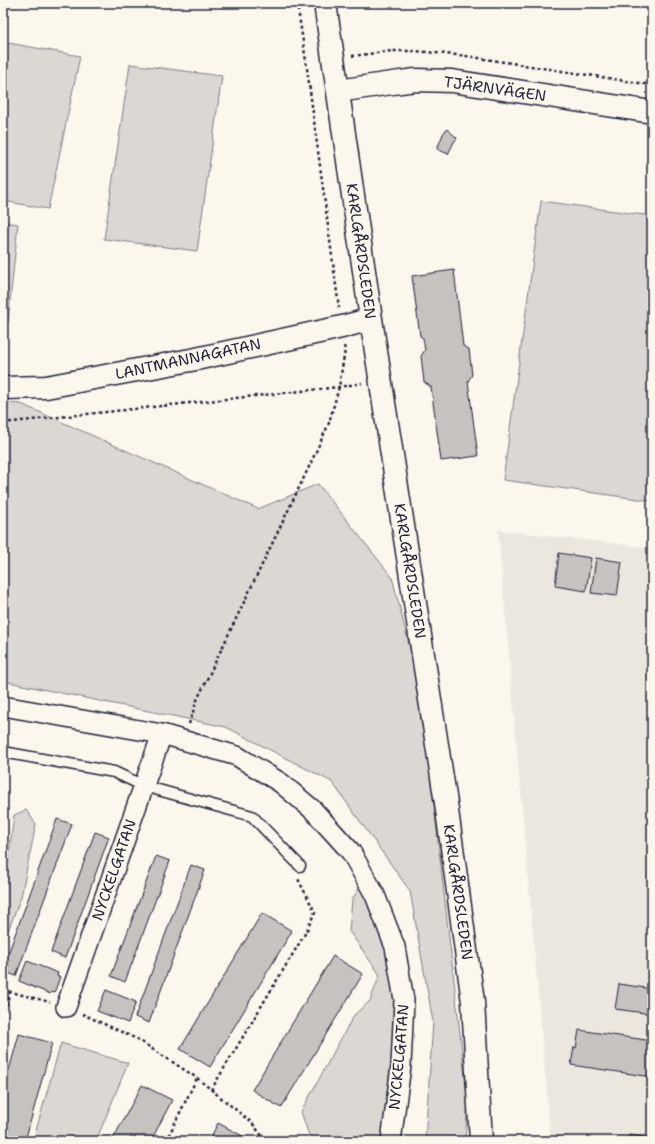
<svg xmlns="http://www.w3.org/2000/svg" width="655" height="1144" font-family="'Shantell Sans',sans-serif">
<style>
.built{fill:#ebe7df}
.green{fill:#dbd8d3;stroke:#7e7d87}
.building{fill:#c6c2c0;stroke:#22223b}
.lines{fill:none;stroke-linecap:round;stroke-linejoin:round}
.service-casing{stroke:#22223b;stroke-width:13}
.minor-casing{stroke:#22223b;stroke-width:22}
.tertiary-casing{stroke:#22223b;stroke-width:25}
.path{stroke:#22223b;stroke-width:2.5;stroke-dasharray:3 3;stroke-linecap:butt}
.service{stroke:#fbf7ec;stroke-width:10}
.minor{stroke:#fbf7ec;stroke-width:19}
.tertiary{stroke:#fbf7ec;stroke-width:22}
.labels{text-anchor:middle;stroke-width:3;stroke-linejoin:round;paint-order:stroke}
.street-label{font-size:15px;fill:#22223b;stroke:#fbf7ec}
</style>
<rect width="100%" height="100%" fill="#fbf7ec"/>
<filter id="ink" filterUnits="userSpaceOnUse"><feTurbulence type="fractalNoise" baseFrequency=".025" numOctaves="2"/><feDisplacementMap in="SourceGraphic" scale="8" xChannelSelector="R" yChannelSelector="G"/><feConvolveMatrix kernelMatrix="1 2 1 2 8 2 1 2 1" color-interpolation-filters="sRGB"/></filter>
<g filter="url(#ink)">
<path class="built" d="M498,530l154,18v593h-101z"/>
<path class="green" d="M3,42l77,14 -32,153 -45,-8z
M130,64l92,12 -25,175 -93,-12z
M541,201l111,15v285l-149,-21z
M3,222l15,2 -10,98 -5,-1z
M3,403l18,1 237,105 60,-25 74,93 29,115 47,411 -3,38h-40l8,-119 -23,-131 -78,-109 -106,-55 -223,-46z
M26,810l10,14 -15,73 -18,47v-62l5,-21 6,-46z
M362,883l21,43 16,72 -13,105 -3,38h-72l-10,-29 53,-97 16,-14 10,-26 -31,-44 3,-31z
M61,1043l67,20 -32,78h-63z"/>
<path class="building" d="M447,129l10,9 -3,4 -6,12 -11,-5 6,-15z
M454,270l9,76 6,3 3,26 -4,6 10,75 -37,5 -10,-74 -7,-5 -3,-26 4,-6 -2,-12 -3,-2 -8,-60z
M559,553l32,5 -5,33 -31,-5z
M596,558l26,4 -5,34 -26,-3z
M57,819l15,5 -56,152 -13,-5v-3z
M95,832l14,5 -44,121 -14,-6z
M156,856l14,5 -45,121 -14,-6z
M191,865l14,5 -56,153 -14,-6z
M262,913l30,18 -82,136 -30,-18z
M333,956l30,18 -82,134 -29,-18z
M27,961l31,12 -1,3 3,1 -6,16 -3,-1 -1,2 -31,-13z
M619,984l33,5v25l-37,-5z
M106,990l30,12 -8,21 -31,-12z
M579,1030l73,11v36l-81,-12 3,-18 2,1z
M19,1034l33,9 -27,98h-22v-49z
M142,1085l30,15 -21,41h-39z
M218,1123l30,16 -2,2h-37z
M629,1135l23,3v3h-23z"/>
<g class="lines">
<defs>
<path id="service" d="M3,752l111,20 30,14 108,30 48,50"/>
<path id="minor" d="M3,706l159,28 75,22 44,27 32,27 38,42 24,43 20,52 9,53 -3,66 -10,75
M66,1007l96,-273"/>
<path id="tertiary" d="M325,3l46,316 75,484 27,199 8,139
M338,91l47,-7 31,-4 36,1 200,31
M3,388l43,-1 150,-28 146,-32 29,-8"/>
</defs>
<use href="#service" class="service-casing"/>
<use href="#minor" class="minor-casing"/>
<use href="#tertiary" class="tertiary-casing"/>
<path class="path" d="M297,3l9,58 33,247
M352,56l40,-5h24l50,5 186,29
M3,423l336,-36 23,-4
M189,724l8,-24 111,-231 21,-46 10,-36 6,-37 -1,-4
M3,990l47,12
M82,1014l55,25 60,39 55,45 14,18
M3,1017l7,-26
M211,1090l95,-158 9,-20 -17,-33
M166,1141l31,-63"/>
<use href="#service" class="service"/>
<use href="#minor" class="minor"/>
<use href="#tertiary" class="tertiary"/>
</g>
</g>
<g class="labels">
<g class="street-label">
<text transform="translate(495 89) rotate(8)" y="5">TJÄRNVÄGEN</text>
<text transform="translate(361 251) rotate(82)" y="5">KARLGÅRDSLEDEN</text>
<text transform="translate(188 359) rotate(-12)" y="5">LANTMANNAGATAN</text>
<text transform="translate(410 571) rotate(81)" y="5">KARLGÅRDSLEDEN</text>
<text transform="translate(114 870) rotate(-71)" y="5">NYCKELGATAN</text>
<text transform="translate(458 892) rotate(82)" y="5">KARLGÅRDSLEDEN</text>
<text transform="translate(399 1057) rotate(-85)" y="5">NYCKELGATAN</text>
</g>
</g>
<rect width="655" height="1144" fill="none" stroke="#fbf7ec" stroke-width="16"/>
<rect x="8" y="8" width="639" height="1128" fill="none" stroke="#22223b" stroke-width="1.5" filter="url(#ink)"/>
</svg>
